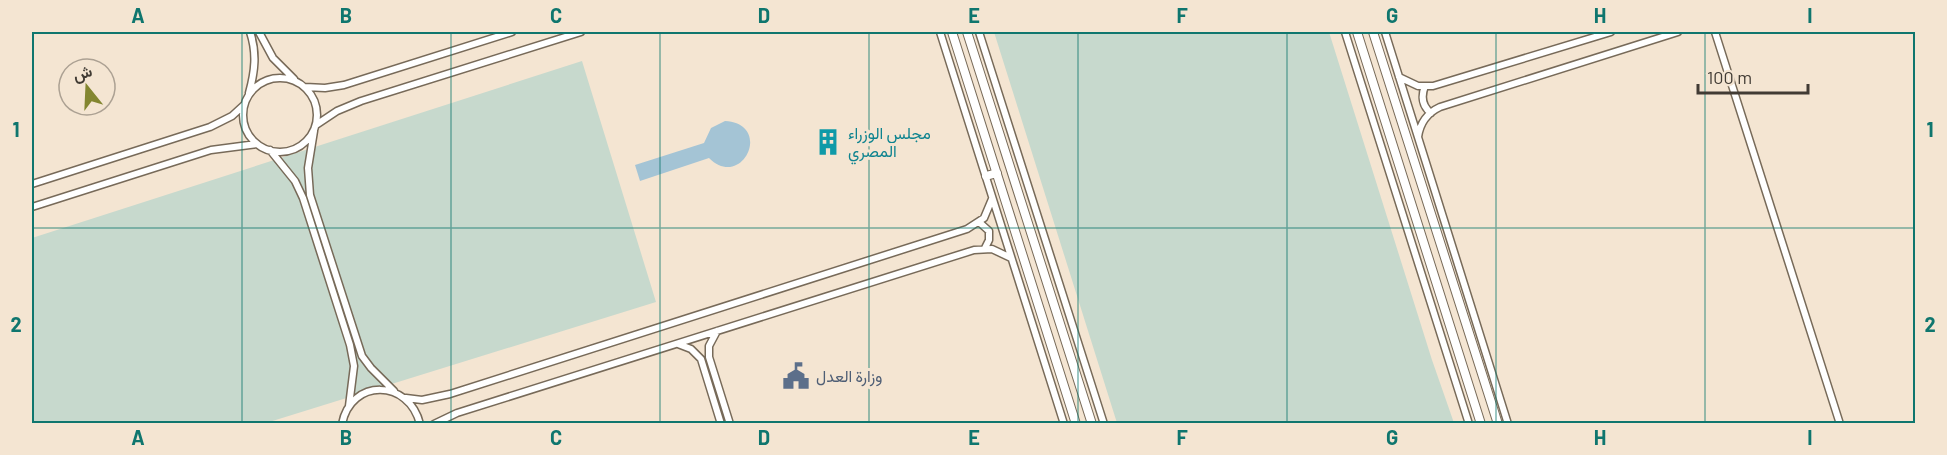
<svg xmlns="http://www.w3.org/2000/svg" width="1947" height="455" font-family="Barlow,Vazirmatn,sans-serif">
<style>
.green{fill:#c7d9cd}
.water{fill:#a4c4d5}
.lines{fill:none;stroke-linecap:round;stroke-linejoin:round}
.minor-casing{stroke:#776a59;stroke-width:9}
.tertiary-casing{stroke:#776a59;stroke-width:10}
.minor{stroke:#fff;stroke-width:6}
.tertiary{stroke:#fff;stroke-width:8}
.grid{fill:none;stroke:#0f766e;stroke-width:1.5;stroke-opacity:0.55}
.labels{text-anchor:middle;stroke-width:6;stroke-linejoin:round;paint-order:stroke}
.culture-label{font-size:16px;fill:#0d838f;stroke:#f4e5d2;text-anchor:start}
.service-label{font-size:16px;fill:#4e5e75;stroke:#f4e5d2;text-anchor:start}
.neatline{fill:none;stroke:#0f766e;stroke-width:2}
.grid-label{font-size:20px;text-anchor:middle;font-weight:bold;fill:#0f766e}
</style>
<rect width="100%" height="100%" fill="#f4e5d2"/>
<path class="green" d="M994,32h335l103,328 22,63h-337z
M582,61l74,241 -390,121h-234v-185z"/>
<path class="water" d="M725,121c49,3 17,70 -16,37l-69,23 -5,-16 69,-22 7,-15z"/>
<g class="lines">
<defs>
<path id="minor" d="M259,32l14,26 21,21
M940,32l124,392
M979,32l125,392
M1345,32l124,392
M1385,32l123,392
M1715,32l125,392
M1399,77l19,9h15l178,-54
M243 115a37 37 0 1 1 74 0a37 37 0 1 1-74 0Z
M1425,86c-4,10 -3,20 6,27
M305,87l20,1 19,-3 168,-53
M249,93c6,-22 8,-40 1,-61
M316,125l21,-14 24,-10 220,-69
M314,131l-6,37 2,27 52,161 9,12 23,23
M1418,137c2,-14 9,-24 22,-30l238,-75
M270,150l25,31 8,17 47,147 4,21 -5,40
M32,184l178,-57 22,-11 12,-11
M32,207l179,-57 46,-6
M979,222l10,9v9l-4,8
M717,331l-8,15v11l21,67
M678,344l13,5 10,10 20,65
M406,398l16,2 28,-6 517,-165 17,-11 8,-19
M342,424c9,-46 67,-45 78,0
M434,424l23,-11 517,-163 18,-1 19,9"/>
<path id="tertiary" d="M952,32l124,392
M967,32l125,392
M1357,32l124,392
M1373,32l125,392
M986,176l11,-3"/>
</defs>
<use href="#minor" class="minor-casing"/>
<use href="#tertiary" class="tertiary-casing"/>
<use href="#minor" class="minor"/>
<use href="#tertiary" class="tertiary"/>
</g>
<path class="grid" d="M242,32v392M451,32v392M660,32v392M869,32v392M1078,32v392M1287,32v392M1496,32v392M1705,32v392M32,228h1884"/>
<defs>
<symbol id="building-bare" viewBox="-9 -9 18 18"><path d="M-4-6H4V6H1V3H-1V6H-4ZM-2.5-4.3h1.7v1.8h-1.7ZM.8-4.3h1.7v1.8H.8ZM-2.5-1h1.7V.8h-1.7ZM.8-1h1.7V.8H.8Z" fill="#0f9aa8" stroke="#f4e5d2" stroke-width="2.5" paint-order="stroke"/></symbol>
<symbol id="civic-bare" viewBox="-9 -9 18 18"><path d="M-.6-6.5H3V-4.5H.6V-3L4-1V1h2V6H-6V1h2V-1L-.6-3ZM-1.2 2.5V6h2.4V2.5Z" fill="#5c6f8a" stroke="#f4e5d2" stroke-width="2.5" paint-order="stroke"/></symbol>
</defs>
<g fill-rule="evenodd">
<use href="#building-bare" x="809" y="123" width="38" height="38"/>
<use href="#civic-bare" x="777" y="357" width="38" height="38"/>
</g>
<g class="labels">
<g class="culture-label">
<text x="848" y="139">مجلس الوزراء<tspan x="848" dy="18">المصري</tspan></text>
</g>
<g class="service-label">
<text x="816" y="382">وزارة العدل</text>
</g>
</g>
<rect width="1947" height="455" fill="none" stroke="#f4e5d2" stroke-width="66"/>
<g transform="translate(87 87) rotate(342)"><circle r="28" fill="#f4e5d2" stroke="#aca193" stroke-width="1.5"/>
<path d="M0-4.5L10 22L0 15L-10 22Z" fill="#838630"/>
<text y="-9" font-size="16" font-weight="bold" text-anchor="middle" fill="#413b34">ش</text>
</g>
<path d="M1698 84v9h110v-9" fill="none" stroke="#413b34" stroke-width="3"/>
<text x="1707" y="84" font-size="18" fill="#413b34" stroke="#f4e5d2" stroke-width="4.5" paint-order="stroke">100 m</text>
<rect x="33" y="33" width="1881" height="389" class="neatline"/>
<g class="grid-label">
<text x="138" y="23">A</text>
<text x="346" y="23">B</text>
<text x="556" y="23">C</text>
<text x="764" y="23">D</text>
<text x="974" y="23">E</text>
<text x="1182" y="23">F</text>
<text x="1392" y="23">G</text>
<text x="1600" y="23">H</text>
<text x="1810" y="23">I</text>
<text x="16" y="137">1</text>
<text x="1930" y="137">1</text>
<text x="16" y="332">2</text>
<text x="1930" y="332">2</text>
<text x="138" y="445">A</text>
<text x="346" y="445">B</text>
<text x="556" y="445">C</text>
<text x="764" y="445">D</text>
<text x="974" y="445">E</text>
<text x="1182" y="445">F</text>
<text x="1392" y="445">G</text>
<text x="1600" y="445">H</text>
<text x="1810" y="445">I</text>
</g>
</svg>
